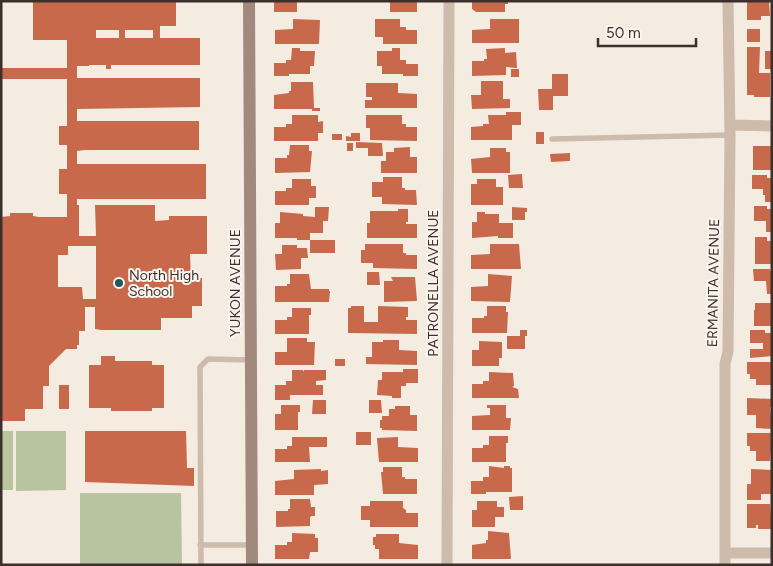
<svg xmlns="http://www.w3.org/2000/svg" width="773" height="566" font-family="Figtree,sans-serif">
<style>
.green{fill:#b8c4a0}
.building{fill:#c8694b;fill-rule:evenodd}
.lines{fill:none;stroke-linecap:round;stroke-linejoin:round}
.lane{stroke:#cdbbac;stroke-width:5.5}
.street{stroke:#cdbbac;stroke-width:11}
.secondary{stroke:#a18a7d;stroke-width:12}
.poi-dot{fill:#1f5a5e;stroke:#fbf5ee;stroke-width:2}
.labels{text-anchor:middle;stroke-width:4;stroke-linejoin:round;paint-order:stroke}
.poi-label{font-size:14px;fill:#3b302b;stroke:#fbf5ee;text-anchor:start}
.street-label{font-size:14px;fill:#3b302b;stroke:#fbf5ee}
</style>
<rect width="100%" height="100%" fill="#f4ebe1"/>
<path class="green" d="M1,431h12v59h-12z
M16,431h50v59l-50,1z
M80,493h101l1,72h-102z"/>
<path class="building" d="M33,1h143v25h-16v12h40v27h-89v4h-5v-4h-17v1h-12v12h123v29l-123,2v12h122v29h-114l-8,1v13h129v35h-129v6h2v31h17l-1,-31h60v16l14,-1v-4h38v38h-17l1,24h11v28h-10v12h-31v12h-60l-6,-1v-22h-10v24h-6v14h-2v4h-11l-17,17v20h-6v23h-18v12h-24v-204l9,-1v-3h23v3l6,1h28v-23h-8v-25h8v-24h-8v-19h8v-47h-66v-11h66v-28h-34zM96,30h23v8h-23zM125,30h28v8h-28zM68,246h28v53h-13l-1,-12h-24v-32h10z
M274,1h23v11h-23z
M390,1h27v11h-27z
M472,1h36v3h-3v8h-29l-4,-3z
M747,1h22l1,15h-9v4h-14z
M293,19l27,1 -1,24h-44v-14l18,-1z
M375,19h25v8h6v3h11v14h-34v-7h-8z
M490,19h29v24h-47v-13l18,-1z
M747,29h13v13h-13z
M747,47h13l-1,26h11v24h-16v-2h-7z
M292,48h8v3h15l-1,15h-4v8h-21v2h-15v-13h12v-3h5z
M392,48h8v12h6v4h12v12h-15v-2h-21v-8h-5v-15h15z
M505,48v5l11,-1 1,16 -11,-1v8l-34,1v-15h12v-2h3l-1,-10z
M765,51h7v18h-7z
M511,69h8v8h-8z
M552,74h16v22h-15v14h-14l-1,-21h14z
M481,81h22v18h7v9l-38,1 -1,-14h10z
M291,82h22l1,26h6v3h-8v-2h-38v-14l15,-2v-2h2z
M366,83h32v10l19,1v14h-52v-8h7v-3h-6z
M506,112h15v13h-9v15h-41v-13l12,-1v-2h6l-1,-9h18z
M292,115h26v7l5,-1v12h-5v8h-44v-14h12v-3h6z
M366,115h36v9h4v3h11v14l-47,-1v-12h-4z
M536,132h8v12h-8z
M351,133h9v8h-14v-5l5,1z
M332,134h10v6h-10z
M356,142l26,1 1,13h-15v-8h-12z
M347,143h6v8h-6z
M290,145h19v6h3l-2,21 -35,1v-15h12v-3h2z
M753,146h19v24h-19z
M410,147v10h7v16h-36v-12h5v-9h8v-4z
M490,148h16v4h4v21h-38l-1,-14 19,-2z
M570,153v8l-19,1 -1,-8z
M522,174l1,14h-14l-1,-13z
M752,175h15v3h5v24h-7v-7h-2v-6h-11z
M383,177h19v11h3v2h11l1,15 -35,-1v-7h-10v-15h11z
M292,179h19v7h5v12h-7v7h-34v-14h11v-3h6z
M477,179h19v8h7v18h-32v-21h6z
M754,206h13v3h5v23h-6v-11h-12z
M315,207h14l-1,14h-5v12h-13v7h-13v-2h-22v-15h5v-11l23,2v2l12,1z
M512,207l15,1v4h-2v8h-13z
M398,209h10v13h-2v2h11v14h-50v-15h3v-12h28z
M477,212h8v2h14v9h14v15h-15v-2l-26,2v-16h5z
M755,237h12v4h5v23h-17z
M310,240h25v13h-25z
M365,244h38v9h3v2h11v14l-44,-1v-5h-12v-13h4z
M490,244h29l2,25h-50v-14l19,-1z
M282,245h15v3h10l1,10h-7v11l-25,1 -1,-16h7z
M753,269h17v2h2v23h-5l-1,-13h-12z
M367,272h12l1,13h-13z
M290,274h19l2,15h18v2h1l-1,11h-54v-16h12v-2h3z
M488,274l24,2 -2,26 -39,-1v-14l17,-1z
M391,277h24l2,24 -33,1v-21h9z
M755,303h17v23h-18v-16h1z
M351,306h13v16h14v-16l30,1v10h-2v3h11v14l-69,-1v-25h3z
M487,306h19v6h2l-1,21h-35v-15h12v-2h3z
M292,308h19v7h-2v19h-34v-14h12v-3h5z
M520,330h7v6h-2v13h-18v-13h13z
M750,330h15v3h7v23l-22,2v-9h13v-6h-13z
M287,338h20v4h8l-1,23h-39v-13h12z
M383,340h16v10l18,1v14l-51,-1v-7h6v-15h11z
M479,341l23,1v16h-3v8h-27v-16h7z
M101,356h14v5h37v4h12v43h-12v3h-41v-3h-22v-43h12z
M335,359h10v7h-10z
M747,362h25v23h-16v-6h-6v-5h-3z
M403,369h15v14h-12v3h-5v12h-9v-2l-15,-1 1,-15h4v-8h21z
M292,370h11v2l1,-2h22v10l-10,1v4h7v10h-33v5h-15v-15h11v-4h6z
M489,372l24,1 1,13 -2,1 6,2 1,9h-47v-14h11v-3h6z
M59,385h10v24h-10z
M747,398l25,1v8h-2l2,22 -16,-1v-13h-9z
M313,400h13v14h-14z
M369,400h12l1,13h-13z
M281,405h19v7h-2v18h-23v-16h6z
M487,405h19v13h5l-1,12h-38v-14l18,-1v-7h-3z
M395,406h15v9h7v16l-35,-1v-2h-2v-8h2v-4h7v-7h6z
M85,431h101l1,37h7v18l-109,-4z
M356,432h15v13h-15z
M747,433h25v5h-2l2,1 -2,22h-14v-10h-6v-5h-3z
M489,436h19v7h-2v19h-34v-14h11v-3h6z
M292,437h35v10h-18l1,15h-35v-13h12v-3h5z
M398,437v10l20,1v14h-39l-2,-24z
M489,466l15,2v-2h6v2h2v24h-26v2h-15v-13h12v-4h6z
M383,467h19v10h3v2h12v15h-34l-2,-22h2z
M321,469v2l7,-1v14l-14,1v10h-39v-14l19,-2v-9z
M751,469l21,1v24h-11v6h-14v-16h4z
M523,496v14h-13l-1,-13z
M290,499h20l1,8h4v9h-4l-1,2v8l-34,1v-16h12v-2h2z
M370,501h33v7l3,2v3h12v14h-48v-7h-9v-14h9z
M477,501h20v6h7v10h-9v10h-23v-17h5z
M747,504h23l2,25h-14v-4h-2v3h-9z
M488,531l21,2 2,26h-39v-14l14,-2v-3h2z
M292,533l23,1v4h3v14h-8l-1,7h-34v-14h12v-3h5z
M376,534h23v9l19,2v14h-39v-10h-4v-4h-2v-8h3z"/>
<g class="lines">
<path class="lane" d="M552,139l178,-4
M200,545h52
M201,565l-1,-198 8,-8 43,1"/>
<path class="street" d="M730,125l42,1
M725,553h47
M447,565l2,-564
M725,565v-201l3,-13 2,-216 -2,-134"/>
<path class="secondary" d="M249,1l3,564"/>
</g>
<circle class="poi-dot" cx="119" cy="283" r="5"/>
<g class="labels">
<g class="poi-label">
<text x="129" y="280">North High<tspan x="129" dy="16">School</tspan></text>
</g>
<g class="street-label">
<text transform="translate(235 283) rotate(-90)" y="5">YUKON AVENUE</text>
<text transform="translate(433 283) rotate(-90)" y="5">PATRONELLA AVENUE</text>
<text transform="translate(713 283) rotate(-89)" y="5">ERMANITA AVENUE</text>
</g>
</g>
<rect width="773" height="566" fill="none" stroke="#3b302b" stroke-width="5"/>
<path d="M598 38v8h98v-8" fill="none" stroke="#3b302b" stroke-width="2.5"/>
<text x="606" y="38" font-size="15" fill="#3b302b" stroke="#fbf5ee" stroke-width="4" paint-order="stroke">50 m</text>
</svg>
